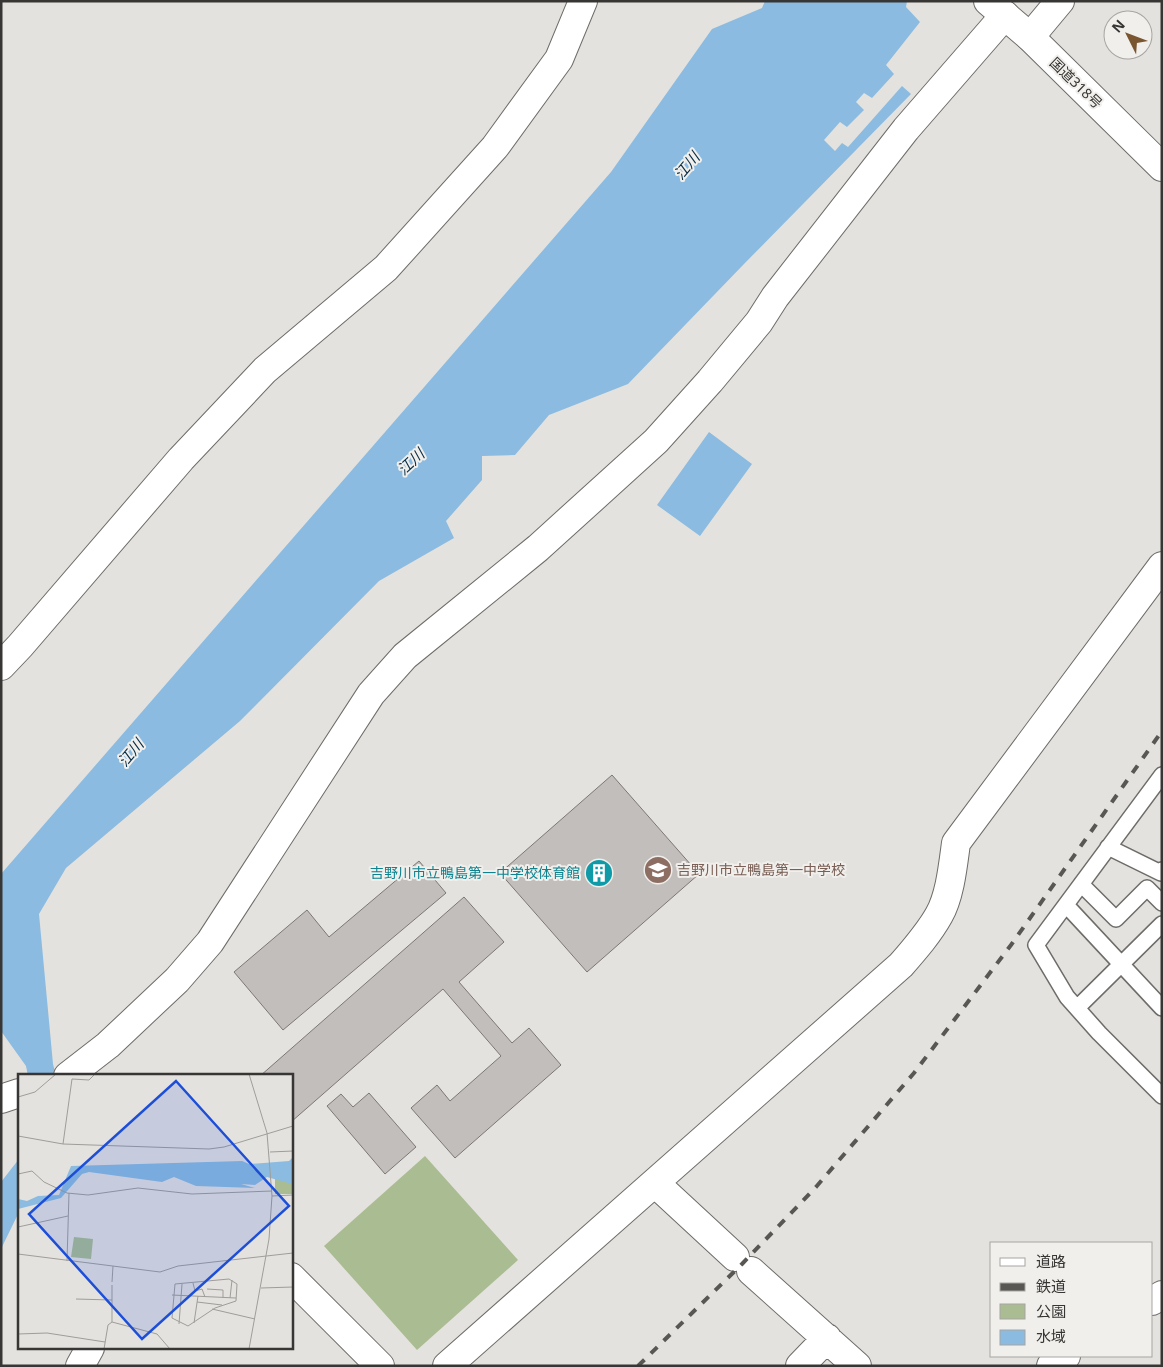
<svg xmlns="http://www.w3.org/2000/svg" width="1163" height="1367" font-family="'Noto Sans','Noto Sans JP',sans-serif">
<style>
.green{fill:#aabc92}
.water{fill:#8bbbe0}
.building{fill:#c2bebc;stroke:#7b7776}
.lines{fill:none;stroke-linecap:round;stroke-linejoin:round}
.service-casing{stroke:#6e6c69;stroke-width:18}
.minor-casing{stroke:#6e6c69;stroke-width:30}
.trunk-casing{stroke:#6e6c69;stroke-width:30}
.service{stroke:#fff;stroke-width:15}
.minor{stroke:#fff;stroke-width:28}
.trunk{stroke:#fff;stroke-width:28}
.rail{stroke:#585754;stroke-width:4;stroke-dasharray:9 9;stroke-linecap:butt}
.labels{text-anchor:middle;stroke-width:4;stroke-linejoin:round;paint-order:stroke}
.street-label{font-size:14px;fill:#373634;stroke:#f1efec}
.education-label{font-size:14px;fill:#785e54;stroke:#f1efec;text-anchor:start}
.culture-label{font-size:14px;fill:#0d838f;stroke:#f1efec;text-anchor:end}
.water-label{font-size:15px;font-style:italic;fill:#052c45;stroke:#f1efec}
.inset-road{fill:none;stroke:#9f9d9a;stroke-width:1}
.view{fill:#1d4ed8;fill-opacity:0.15;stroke:#1d4ed8;stroke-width:2.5}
.inset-edge{fill:none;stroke:#373634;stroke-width:2.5}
</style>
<rect width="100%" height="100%" fill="#e4e2de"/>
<path class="green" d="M425,1156l93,104 -101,90 -93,-104z"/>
<path class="water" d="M765,1h142l-1,6 14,15 -34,43 8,9 -22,24 -8,-5 -8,9 8,8 -17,17 -7,-5 -16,18 11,11 7,-8 6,4 54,-61 9,8 -167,170 -116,120 -79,31 -34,40 -33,1v24l-36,41 8,17 -75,43 -139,140 -174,147 -27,46 14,150 3,12h-28l-2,-10 -25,-35v-157l610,-702 101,-143 50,-21z
M709,432l43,32 -52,72 -43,-31z
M19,1159v53l-18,37v-67z"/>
<path class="building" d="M612,775l87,99 -112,98 -87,-99z
M419,861l27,32 -163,137 -49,-58 73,-62 22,27z
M464,897l40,45 -45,40 53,61 17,-15 32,37 -106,93 -44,-50 26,-23 13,16 51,-45 -58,-67 -152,133v-46h-31z
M369,1093l47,54 -31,27 -58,-68 14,-12 12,13z"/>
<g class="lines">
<defs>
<path id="service" d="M1162,775l-126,170 31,52 32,36 63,63
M1108,847l53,26 1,-3
M1081,884l35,35 31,-31 15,15
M1066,905l96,103
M1077,1008l85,-84"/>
<path id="minor" d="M1030,37l30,-36
M1,666l19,-20 161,-187 84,-89 121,-102 109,-121 64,-88 24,-58
M68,1076l40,-31 69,-65 33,-38 161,-248 34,-38 133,-108 118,-107 54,-60 49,-59 16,-25 131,-168 99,-114
M1,1099l18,-6
M655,1183l80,74
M751,1271l106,95
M291,1277l89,89
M1152,1301l10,-6
M80,1366l10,-18
M447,1366l454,-401c14,-16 28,-32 38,-50 11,-19 14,-50 17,-72l206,-277
M800,1366l27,-28
M1051,1366l15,-10"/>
<path id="trunk" d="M988,1l42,36 132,130"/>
</defs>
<use href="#service" class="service-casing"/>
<use href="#minor" class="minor-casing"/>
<use href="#trunk" class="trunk-casing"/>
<use href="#service" class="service"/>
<use href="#minor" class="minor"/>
<use href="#trunk" class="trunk"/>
<path class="rail" d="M638,1366l104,-102 74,-77 98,-114 97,-128 151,-214"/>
</g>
<defs>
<symbol id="school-disc" viewBox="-11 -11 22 22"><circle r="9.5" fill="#8d6e63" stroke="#f1efec"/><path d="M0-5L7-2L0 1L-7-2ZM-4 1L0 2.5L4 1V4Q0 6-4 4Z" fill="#fff"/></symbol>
<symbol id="building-disc" viewBox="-11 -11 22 22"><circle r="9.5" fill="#0f9aa8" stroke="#f1efec"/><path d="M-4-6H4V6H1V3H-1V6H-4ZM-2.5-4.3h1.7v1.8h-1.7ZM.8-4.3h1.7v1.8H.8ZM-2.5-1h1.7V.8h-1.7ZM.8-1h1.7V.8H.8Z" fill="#fff"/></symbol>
</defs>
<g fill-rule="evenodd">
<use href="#school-disc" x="642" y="854" width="32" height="32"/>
<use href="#building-disc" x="583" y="857" width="32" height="32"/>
</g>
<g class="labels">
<g class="street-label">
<text transform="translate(1076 83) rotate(44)" y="5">国道318号</text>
</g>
<g class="education-label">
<text x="677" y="875">吉野川市立鴨島第一中学校</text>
</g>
<g class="culture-label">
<text x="580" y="878">吉野川市立鴨島第一中学校体育館</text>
</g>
<g class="water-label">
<text transform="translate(687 166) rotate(-50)" y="5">江川</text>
<text transform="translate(411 462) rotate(-43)" y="5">江川</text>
<text transform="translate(131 753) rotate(-50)" y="5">江川</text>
</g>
</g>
<g transform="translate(18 1074)">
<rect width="275" height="275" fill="#e4e2de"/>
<path d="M257,104l18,5v11h-18zM56,163l19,2 -2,20 -20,-2z" fill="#aabc92"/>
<path d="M275,83l-1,27 -25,-7 -12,8 -14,-1 14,4 -59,-2 -22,-9 -12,5 -73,-10 -7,2 -21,24 -43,11v-10l9,2 11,-5 21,-1 12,-29 171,-5 7,3 40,-3z" fill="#8bbbe0"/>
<path class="inset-road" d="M231,0l18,59 5,63 -3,43 -20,110M0,23l17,-5 21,-18M0,62l45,8 146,5 15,-2 69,-21M45,70l9,-65 17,1 6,-6M252,78l23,-1M0,100l14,-3 12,11 23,11 21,2 50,-7 54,6 80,-3M254,122l21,-1M0,153l50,-11M0,180l142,18 18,-6 115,-13M49,187l2,-68M211,205l8,5 -1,17 -21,7 -27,18 -16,-8 3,-34zM94,208l1,-16M175,209l2,8 7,-2 3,8M243,214l32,-1M189,215l16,1v8M154,221l64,3M212,224l2,-18M58,225l36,1M179,228l25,3M194,235l43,10M94,248l45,12 13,15M176,249l4,-27M161,250l3,-40M0,260l29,-1 58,9M86,275l4,-24 4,-3v-37"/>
<path class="view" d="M158,7l113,125 -147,133 -113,-125z"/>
<rect width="275" height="275" class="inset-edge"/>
</g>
<rect width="1163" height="1367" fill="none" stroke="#373634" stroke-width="5"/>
<rect x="990" y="1242" width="162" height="115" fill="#f1efec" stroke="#a7a5a2"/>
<rect x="1000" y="1258" width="25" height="8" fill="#ffffff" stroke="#a7a5a2"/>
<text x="1036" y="1267" font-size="15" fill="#373634">道路</text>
<rect x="1000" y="1283" width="25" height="8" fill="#585754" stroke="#a7a5a2"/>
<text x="1036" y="1292" font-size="15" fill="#373634">鉄道</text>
<rect x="1000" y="1304" width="25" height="15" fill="#aabc92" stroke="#a7a5a2"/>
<text x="1036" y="1317" font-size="15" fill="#373634">公園</text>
<rect x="1000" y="1330" width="25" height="15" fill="#8bbbe0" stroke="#a7a5a2"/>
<text x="1036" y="1342" font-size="15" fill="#373634">水域</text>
<g transform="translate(1128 35) rotate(312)"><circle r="24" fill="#f1efec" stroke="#a7a5a2"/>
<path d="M0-4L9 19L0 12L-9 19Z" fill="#79562f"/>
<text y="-8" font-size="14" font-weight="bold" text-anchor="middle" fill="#373634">N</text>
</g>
</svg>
